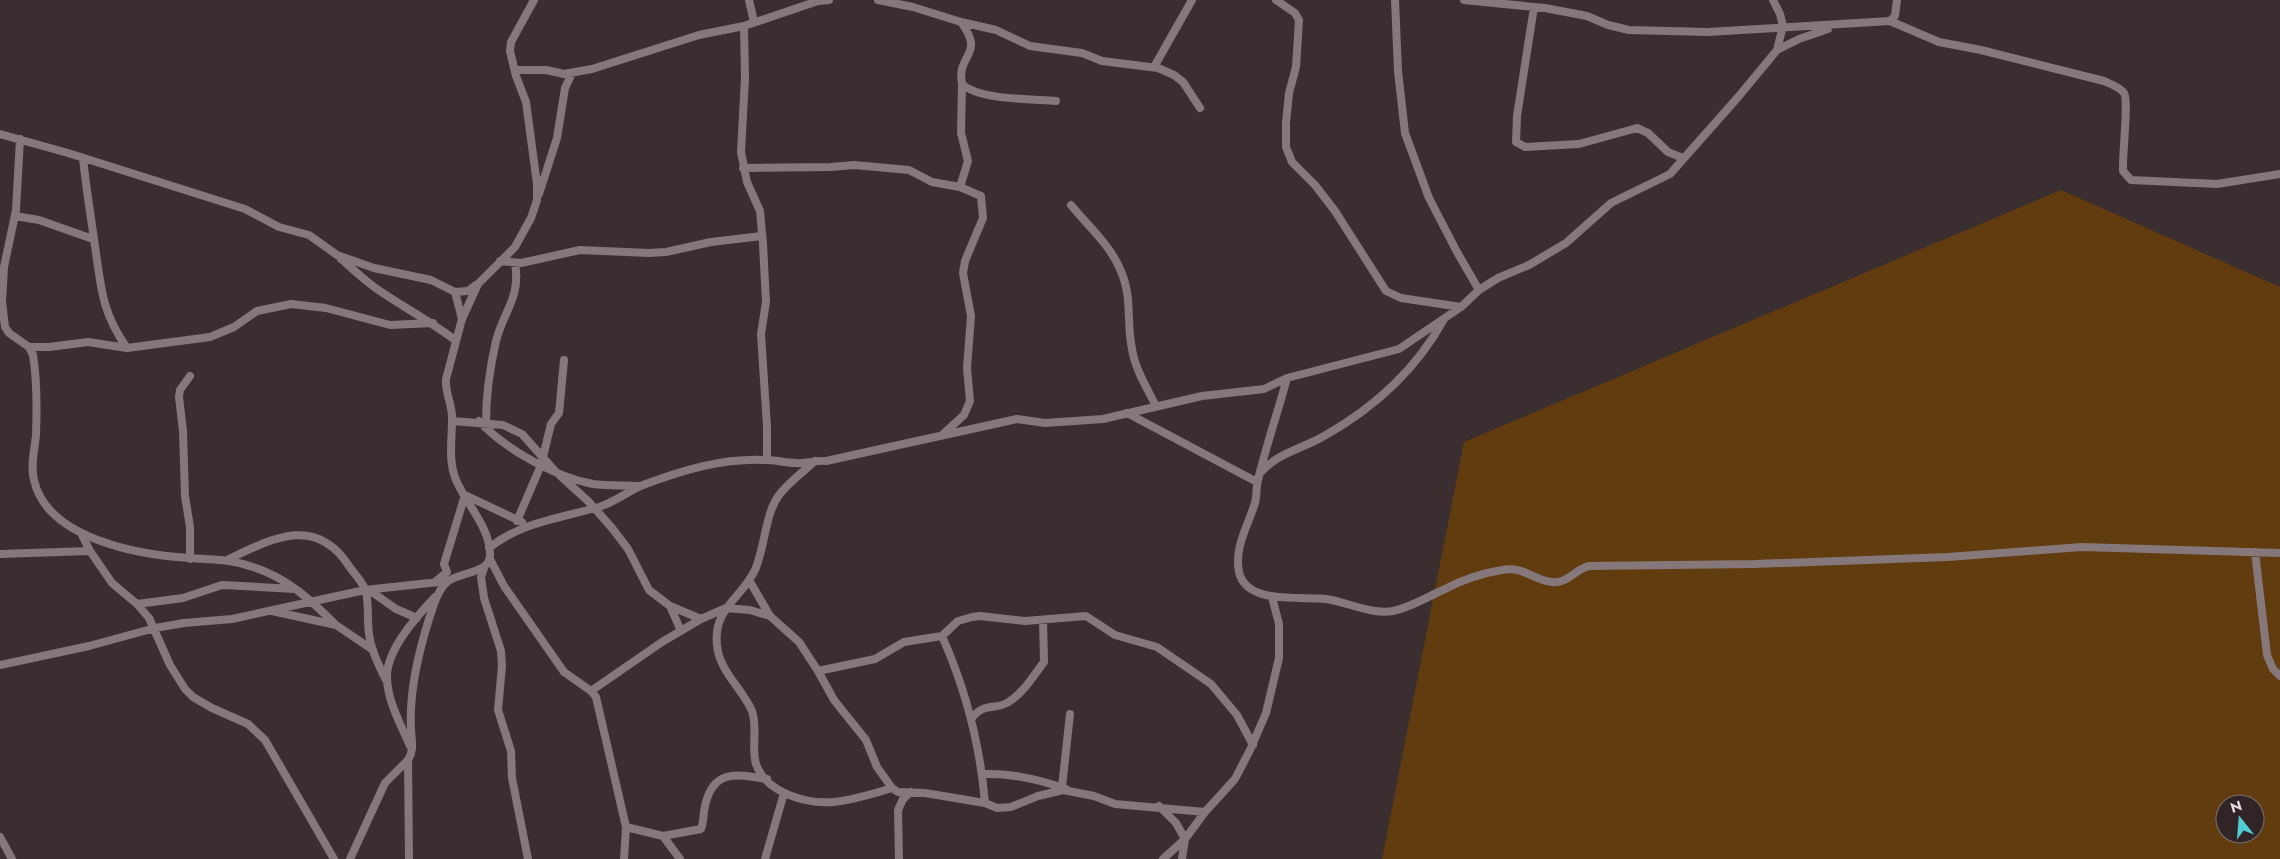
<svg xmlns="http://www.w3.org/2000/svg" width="2280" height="859" font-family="Jost,sans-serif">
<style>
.green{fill:#603c0e;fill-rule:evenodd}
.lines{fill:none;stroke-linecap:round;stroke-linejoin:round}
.street{stroke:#86777a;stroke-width:8}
</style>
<rect width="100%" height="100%" fill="#3b2e31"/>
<path class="green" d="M2061,190l219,97v572h-898l82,-417zM2225,804h30v30h-30z"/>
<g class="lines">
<path class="street" d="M749,0l5,22
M878,0l35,7 48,15 35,8 34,16 52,7 20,8 56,7 16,7 9,7 17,26
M1276,0l19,13 4,7 -3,47 -7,26 -3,30v24l6,15 23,23 20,26 51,80 15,7 60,9
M1395,0l3,71 7,62 24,65 28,54 22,38
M1464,0l81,8 42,8 21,9 21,5 79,2 182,-11 5,-5 2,-16
M1534,7l-17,109 -1,26 9,5 54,-3 58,-16 11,5 20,19 15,6
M1890,21l49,21 42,8 123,31c6,3 16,6 20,12 5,7 -2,63 -1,78l8,9 86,4 63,-10
M961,22c25,34 -5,31 1,62 16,16 71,15 94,17
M744,26l1,52 -4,74 6,30 13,29 3,33 3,58 -5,32 6,93v33
M1777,50l22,-11 29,-10
M1154,67l38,-67
M515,70h31l18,4 28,-5 107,-34 45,-9 74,-25 11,-1
M0,134l68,19 177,56 34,18 30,8 28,20 37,13 57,12 24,12 7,27
M20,139l-4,71 -12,57 -2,35 3,25 4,6 20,14 4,8c4,25 4,54 3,79 -1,15 -6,31 -2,46 13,59 105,75 156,78 23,2 41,1 63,9 33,10 59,34 83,58
M83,158c3,30 8,59 12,88 6,42 7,67 32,102
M743,168l88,-1 23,-2 55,5 23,12 28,5 21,9 2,22 -18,43 -2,12 8,43 -4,52 3,33 -6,14 -22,20
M960,187l8,-26 -7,-28 1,-49
M539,194l18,-56 8,-50 7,-15
M1071,205c17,21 39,40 49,64 13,28 6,52 12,80 3,20 15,39 24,57
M15,216l24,4 51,18
M341,259c12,10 23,21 36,30 26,18 53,32 78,51
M500,261l21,2 59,-13 69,3 17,-1 45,-10 51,-6
M455,292l13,-1 8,-6
M29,347h20l39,-5 39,6 83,-11 24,-10 23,-16 34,-7 35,4 64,17 43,-2
M190,376l-10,14 -1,7 4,34 2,65 5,31v32
M1287,378c-9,34 -21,68 -29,102 -2,7 -1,15 -3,23 -7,23 -21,44 -16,69 7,33 62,24 87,27 22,3 45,16 67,12 19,-4 34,-14 52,-22 17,-9 38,-16 57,-19 22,-4 31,10 50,12 16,2 23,-13 37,-16l166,-2 193,-7 134,-10 198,6
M1127,413l130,69
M452,421l51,4 19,9 33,37 34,31 23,26 16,21 21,41 21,16 31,13
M479,421c26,28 76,56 114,63 15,2 31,1 46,2
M486,423c0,-27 4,-56 10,-82 8,-31 25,-43 19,-78
M815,461c-12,11 -26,21 -36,34 -14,19 -14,52 -24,75 -13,28 -42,38 -38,75 2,26 25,43 35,66 6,17 -1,36 4,53 10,29 50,40 77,38 20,-2 40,-8 59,-14
M1261,472c18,-20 41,-23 63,-36 50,-28 92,-66 120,-117
M517,521l24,-56 10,-41 8,-11 5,-53
M81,533l9,18 22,32 25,21 12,14 21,47 15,24 8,8 19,11 36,16 17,16 69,119
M489,548c32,-26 72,-30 110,-41 16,-5 29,-16 44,-22 40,-15 79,-27 123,-25 10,0 20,3 30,3 11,1 19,-3 30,-2l191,-42 28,4 58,-4 99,-23 62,-7 23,-11 112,-29 62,-42 18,-17 19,-12 31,-13 37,-22 45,-40 59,-29 69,-78 38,-46 6,-24 -3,-12 -7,-14
M2255,552l12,103 6,14 7,7
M0,554l90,-3
M229,559c44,-21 87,-44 120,7 5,8 15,17 17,26 3,13 1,28 3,42 2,16 10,32 17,46
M490,559l14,27 60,86 27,19 5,6 30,130 -2,32
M484,568l-3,9 3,21 17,53 1,15 -4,44 13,41 1,27 16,81
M749,580l21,36
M435,582l12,-10 -3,-8 21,-69 57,27
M369,590l27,19 21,9
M137,604l46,-6 39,-13 73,4
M670,606l11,25
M272,611l64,14 37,25
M942,636c24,54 38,108 43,167
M0,665l89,-19 66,-18 29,-5 48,-4 133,-29 83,-9
M818,671l57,-12 29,-17 38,-6 16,-15 14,-4 8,-1 45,5 61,-5 29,19 42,12 54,37 26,31 16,30
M591,691l71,-49 39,-23 25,-11 24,2 20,6 29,26 19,29 16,29 32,40 11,27 15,21 6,4 27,1 60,10 12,5 14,-1 27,-11 25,-6 31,6 21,8 90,8
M972,718c13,-17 26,-7 38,-17 14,-9 24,-26 34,-39l-1,-42
M410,746c-9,-21 -22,-44 -23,-67 -2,-28 30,-63 48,-82
M983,774c29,-1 55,5 83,15
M1062,787l8,-73
M1159,806l17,17 9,16 -3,20
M626,827l37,9 17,23
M663,836l38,-7c3,-7 2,-15 4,-23 8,-37 31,-32 62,-27
M0,837l12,22
M350,859l35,-76 23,-23
M409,859l-1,-99c7,-11 3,-20 3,-32 -2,-37 7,-74 18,-109 4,-12 8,-28 18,-37 11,-10 42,-8 43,-26 1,-28 -24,-52 -34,-76 -8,-20 -4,-39 -4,-60 1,-14 -7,-26 -6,-41l16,-60 16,-35 37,-37 16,-29 6,-18v-16l-11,-82 -10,-26 -6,-25 1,-9 23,-42
M765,859l19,-66
M899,859l-1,-49 5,-11 8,-7
M1163,859l22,-20 20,-27 30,-33 15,-29 16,-37 13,-55v-34l-7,-27"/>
</g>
<g transform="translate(2240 819) rotate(343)"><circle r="24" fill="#312427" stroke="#7a6e71"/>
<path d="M0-4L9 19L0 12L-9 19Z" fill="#51ccd5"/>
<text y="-8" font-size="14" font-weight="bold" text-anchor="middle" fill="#e7dee0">N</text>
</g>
</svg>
